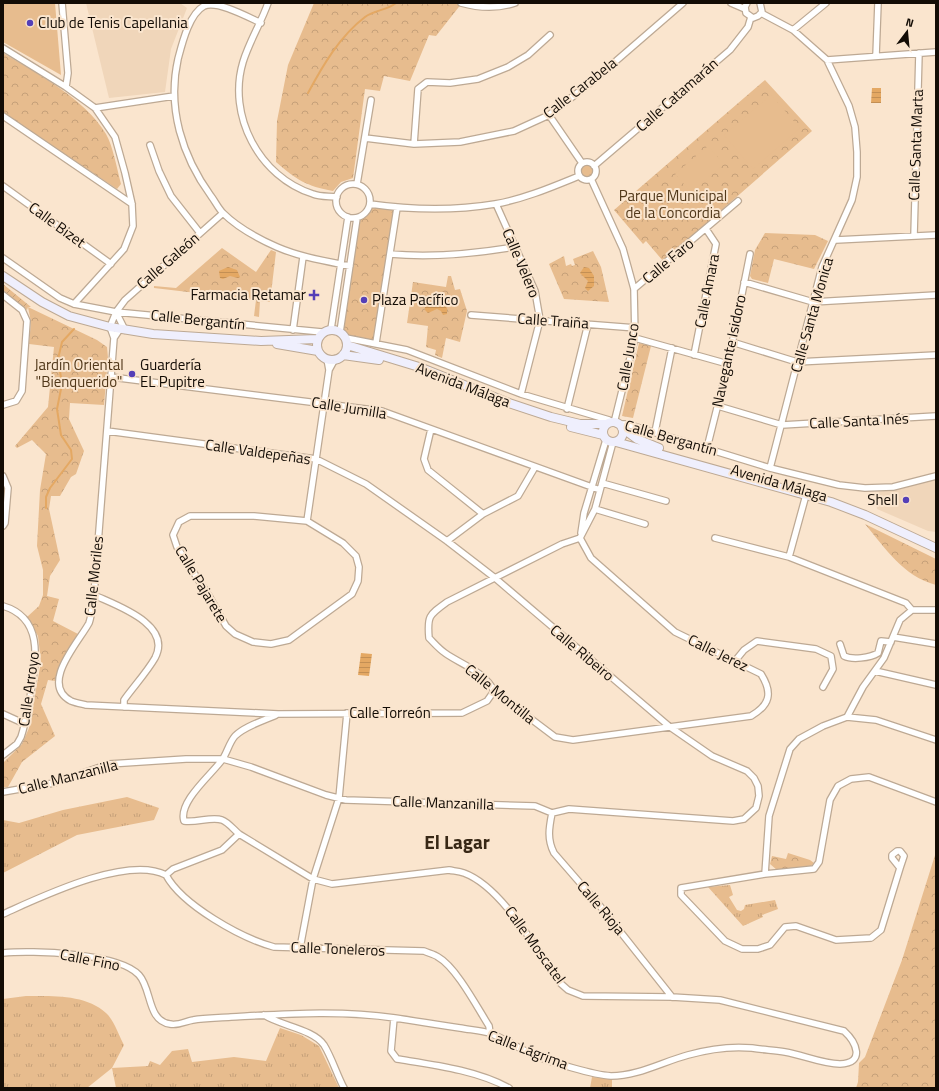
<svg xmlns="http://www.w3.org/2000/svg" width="939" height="1091" font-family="'Titillium Web',sans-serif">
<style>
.built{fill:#f0d6ba}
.grass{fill:url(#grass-tufts)}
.forest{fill:url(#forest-crowns)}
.garden{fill:url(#garden-furrows)}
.pitch{fill:#e7bc8e}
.water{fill:url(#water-rules)}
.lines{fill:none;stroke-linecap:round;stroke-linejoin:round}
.stream{stroke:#e4a863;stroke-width:2}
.street-casing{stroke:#bda994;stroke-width:8}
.secondary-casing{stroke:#bda994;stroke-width:10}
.street{stroke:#fff;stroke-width:5.5}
.secondary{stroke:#efeffd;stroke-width:8}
.poi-dot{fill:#543fb7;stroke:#fae5ce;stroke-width:1.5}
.labels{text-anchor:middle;stroke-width:4;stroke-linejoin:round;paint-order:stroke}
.poi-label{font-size:15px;fill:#130c05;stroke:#fae5ce;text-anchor:start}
.street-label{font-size:15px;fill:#130c05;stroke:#fae5ce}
.park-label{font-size:15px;fill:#51381a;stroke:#fae5ce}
.district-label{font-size:19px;font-weight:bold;fill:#382816;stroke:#fae5ce}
</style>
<defs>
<pattern id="grass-tufts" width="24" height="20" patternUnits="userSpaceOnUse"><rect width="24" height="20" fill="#e7bc8e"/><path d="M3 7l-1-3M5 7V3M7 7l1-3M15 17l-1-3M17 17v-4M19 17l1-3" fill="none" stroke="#c5a079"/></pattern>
<pattern id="forest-crowns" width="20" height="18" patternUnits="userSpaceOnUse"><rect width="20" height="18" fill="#e7bc8e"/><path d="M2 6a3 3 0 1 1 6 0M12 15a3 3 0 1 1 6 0" fill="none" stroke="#c5a079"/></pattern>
<pattern id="garden-furrows" width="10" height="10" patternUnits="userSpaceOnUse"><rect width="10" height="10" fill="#e7bc8e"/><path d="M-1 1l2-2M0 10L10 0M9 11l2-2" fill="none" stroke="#c5a079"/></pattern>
<pattern id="water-rules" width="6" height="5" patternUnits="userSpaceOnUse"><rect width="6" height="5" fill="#e4a863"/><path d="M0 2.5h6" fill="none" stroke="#c38f54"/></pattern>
</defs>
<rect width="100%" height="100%" fill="#fae5ce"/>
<path class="built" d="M86,3h94l7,5 -16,41 -6,43 -56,6z
M936,479v53l-8,-1 -51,-22 -2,-17 25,-3z"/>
<path class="grass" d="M581 171a6 6 0 1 1 12 0a6 6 0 1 1-12 0Z
M127,797l32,11 -5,12 -77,15 -74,38v-53l16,3 44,-13z
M730,885l3,10 -4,2 8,13 4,1 3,-2 1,-4 30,-5 3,9 -16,6 1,2 -20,9 -35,-39z
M26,996c25,0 60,-2 80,17 8,7 13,23 18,32l-12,23 36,-2 2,-5 10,4 12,-14 16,-2 4,13 42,-5 32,4 14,-33 21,7 18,11 20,42h-223l-4,-20 -25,20h-84v-89z
M592,1077l20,2v9h-22z"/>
<path class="forest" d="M314,3h148l-26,33 -7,-1 -19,46 -26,-5 -4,15 -15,-2 -12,89 -12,4 -8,9c-27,-5 -36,-11 -57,-29l1,-41 11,-56z
M3,53c35,21 82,46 103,81 7,12 11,35 15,50l-4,5 -114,-76z
M765,80l47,51 -149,130 -17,-20 -3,3 -29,-34z
M371,206l24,4 -20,131 -29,-5 -4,-5 17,-112 8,-5z
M765,233l50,2 13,6 -14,28 -40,-10 -6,24 -16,-4 -2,-3 5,-26z
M222,248l34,24 15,-22 5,2 -6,50 -10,-1 -1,16 -5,-1 2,-16 -102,-12v-2l22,2z
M593,251l8,16 8,35 -45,-3 -15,-35 15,-8 2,10 5,-2 1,2 3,-1 -2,-6z
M448,276h3l4,14 5,-1 7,22 -7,31 -14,-4 -4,20 -7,-3 1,-5 -10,-3 2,-21 -21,-3 6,-41 33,5z
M28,307l69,33 10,7 1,11 -4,47 -34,-2 -1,16 15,32 -8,23 -5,3 -11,19h-9l-2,13 11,51 -10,16 -3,20 12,3 -6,22 25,13 -19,32 -3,15 -8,-1 -7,24 14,32 -33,26 -14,25h-5v-24l19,-19 7,-16 12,-66 -3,-26 -11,-19 12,-11 4,-11v-25l-6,-24 3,-56 6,-36 -14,-14 -15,8 -2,-2 33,-39 6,-60 -25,-3 2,-22z
M639,343l12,3 -18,72 -11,-2z
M865,524l71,35v26c-33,-9 -50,-36 -71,-61z
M936,852v236h-80l2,-6 1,-19 6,-6 37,-97z
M788,853l22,7 4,3 -3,3 -34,4 -7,-6 2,-8 14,3z"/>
<path class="garden" d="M3,284l28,23h-3l-1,3 -24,-20z"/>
<path class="pitch" d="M3,3h52l6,72 -58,-33z
M771,95l29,33 -47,41 -29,-34z
M708,146l16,18 -33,28 -16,-18z"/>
<path class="water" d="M872,88h9v15h-10z
M228,267l9,3 3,7 -2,1 -8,-2 -7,3 -3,-1 -1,-7z
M584,267l5,1 5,8v10l-6,5 -3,-3 3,-7 -8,-8z
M433,301l6,1 8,6v6l-4,1 -2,-4 -4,-2 -9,4 -3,-3v-5z
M361,653l11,1 -3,22 -11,-1z"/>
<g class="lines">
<path class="stream" d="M308,93c15,-28 32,-57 57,-76 9,-7 23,-7 31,-14
M46,508v-11l4,-9 22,-29 -1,-9 -10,-15 -4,-26 5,-25 -4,-25 4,-17 12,-13"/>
<defs>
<path id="street" d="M62,3l6,70 -2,14
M268,3c-7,20 -19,39 -25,59 -16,53 16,115 70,132 7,3 16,2 24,3
M461,3c18,5 36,6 54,0
M731,3l14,6
M747,3l-2,4 1,6 7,5 5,-2 4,-4 -2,-9
M761,13l32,17 34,30 22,46 6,21 2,25v25l-5,23 -30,67 -52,201
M261,23c-13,-6 -44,-23 -57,-17 -15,8 -22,38 -26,53 -11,49 4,97 33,137 4,5 7,12 12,17 14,14 36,26 54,34 23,10 48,14 73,19
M793,30l33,-27
M3,48l63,39 29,21 20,29 10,36 7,31 1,22 -9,23 -50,55
M876,56l2,-53
M827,60l109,-8
M95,108l79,-12
M549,115l33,48
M3,116l129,88
M365,138l49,6 46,-2 54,-11 35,-16 45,-35 89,-77
M414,144l4,-55 9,-7 23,1 28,-4 30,-12 20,-12 22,-20
M150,145l9,26 12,25 29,37
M578 171a9 9 0 1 1 18 0a9 9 0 1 1-18 0Z
M594,166l136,-116 18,-23 3,-10
M591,179l32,70 11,40 1,49 -21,85
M357,184l14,-84
M336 201a17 17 0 1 1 34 0a17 17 0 1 1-34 0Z
M3,186l108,78
M370,204c42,6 83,7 125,0 29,-5 57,-17 84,-28
M496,204l39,87 5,29 -19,74
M914,236l5,-183
M836,240l100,-5
M390,254c43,4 83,0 125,-7
M3,258l57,40 14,6 42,8 206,20
M744,282l69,20 123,-7
M634,289l104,-88
M3,295l19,15 5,11 -5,70 -6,10 -13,4
M116,312l9,-12 98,-87
M471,315l165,13
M120,329l-6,9 -20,257c-2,9 -2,20 -5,28 -10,19 -50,61 -18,78 5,2 11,3 15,4l192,9 184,-1 25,-12 7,-10
M331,329l17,-112
M293,330l10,-73
M340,332l17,-114
M114,338l-4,-11 6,-15 9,18
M346,338l61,12 114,44 88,26 2,3
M635,338l93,26
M732,342l65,20 139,-7
M376,343l21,-135
M694,355l22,-111 -10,-15
M327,359l2,11
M111,377l271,34 218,79
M718,406l64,19 154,-9
M567,409l21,-85
M617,424h10l143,44 69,17 26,3 28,-1 43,-11
M431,429l-7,30 4,11 55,44
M655,432l17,-84
M707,448l21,-84 22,-110
M3,476l5,12 -3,35 -2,3
M602,483l64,18
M595,509l50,15
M190,516h64l53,5 36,22 13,13 3,11 -1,14 -6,13 -63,46 -18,4 -18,-2 -18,-8 -9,-8 -17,-30 -32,-49 -4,-12 6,-13z
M307,521l22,-151 6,-11
M581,533l3,-20 22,-73
M580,538l11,20 84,74 86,42c12,19 9,31 -10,42l-178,24 -18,-3 -61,-46c-10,-20 -32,-26 -49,-38 -6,-4 -11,-10 -16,-15 -2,-22 0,-23 18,-36l115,-58z
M580,538l15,-29 18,-67
M715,538l74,19 117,46 6,7
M447,541l36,-27 35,-18 17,-29
M789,557l17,-62
M94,595c21,10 79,29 61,63 -8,14 -21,28 -31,42v7
M3,606c41,12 33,54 28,86 -3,15 -5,30 -10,45l-4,7 -14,11
M893,637l43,7
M840,644l4,12c8,4 26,2 34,-3l3,-12 10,1
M735,661l9,-11 13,-9 59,8 15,7 2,13 -10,18
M875,671l61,14
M3,714l22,10
M847,717l29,3 60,20
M3,792l51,-9 55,-19 77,-5h37l28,8 75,28 20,5 189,6 17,7 17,-4 164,12 11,-2 12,-11 3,-12 -1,-10 -4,-8 -7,-7 -35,-15 -42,-29 -175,-149 -48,-37 -81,-57 -50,-25 -209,-28
M552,813c-3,15 -5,26 2,40l46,53 72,91
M897,851h3l4,5 -4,12 -8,-10v-3z
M900,868l-19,62 -10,8 -35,2 -40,-14 -11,1 -15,18 -12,4h-16l-17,-8 -44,-46v-7l84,-14 49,-5 5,-7 11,-62 8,-14 13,-7 18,-2 67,25
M765,874l4,-58 21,-67 9,-10 24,-13 24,-9 16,-30 21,-29 16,-38 12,-10h24
M166,875c16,30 75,63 108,72l150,4c4,2 10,3 14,6 18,10 39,50 51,69l1,7
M166,875l7,-6 49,-19 17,-16c-5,-4 -11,-12 -17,-14 -10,-4 -25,3 -38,1 -6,-19 27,-46 38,-61 5,-7 7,-17 13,-24 10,-10 28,-15 41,-21
M3,914c38,-17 124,-59 163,-39
M300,948l13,-69 26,-81 8,-85
M3,953c29,-3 116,0 136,22 13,14 8,46 31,49 8,2 16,-3 23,-4 12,-2 25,-2 38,-3 55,-3 109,-7 164,1 21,3 43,7 65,10 10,2 22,2 32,6 14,6 28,15 42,21 16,7 60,20 77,21 27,0 51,-14 77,-21 21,-6 42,-9 64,-7 11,2 22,2 33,4 18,3 37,12 55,12 26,-1 16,-22 4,-33l-124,-31 -48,-3 -89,-1 -15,-6 -9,-8c-23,-33 -57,-95 -95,-109 -5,-2 -11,-2 -15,-3l-117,14 -19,-5 -74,-45
M264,1015c17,11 49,14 60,30 8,13 13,30 20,43
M394,1018l-3,33 6,8c37,6 79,11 112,29"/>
<path id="secondary" d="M3,276l39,26 27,14 41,11 43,7 108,7 56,-2
M317 345a15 15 0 1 1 30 0a15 15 0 1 1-30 0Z
M277,344l41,7
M347,345l72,22 90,36 42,14 29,7h27
M343,355l36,5
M603 432a10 10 0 1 1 20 0a10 10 0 1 1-20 0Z
M571,427l32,8
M622,428l15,11 22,9
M616,442l215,60 34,13 71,33"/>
</defs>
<use href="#street" class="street-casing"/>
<use href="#secondary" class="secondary-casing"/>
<use href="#street" class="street"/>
<use href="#secondary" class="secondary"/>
</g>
<g class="poi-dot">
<circle cx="30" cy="23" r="4"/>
<path d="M312 289h4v4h4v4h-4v4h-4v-4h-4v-4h4z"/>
<circle cx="364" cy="300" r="4"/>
<circle cx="132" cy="374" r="4"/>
<circle cx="906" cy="500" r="4"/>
</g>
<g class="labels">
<g class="poi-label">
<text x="38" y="28">Club de Tenis Capellania</text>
<text x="306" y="300" text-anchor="end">Farmacia Retamar</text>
<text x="372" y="305">Plaza Pacífico</text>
<text x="140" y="370">Guardería<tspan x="140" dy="17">EL Pupitre</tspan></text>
<text x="898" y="505" text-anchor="end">Shell</text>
</g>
<g class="street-label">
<text transform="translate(580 88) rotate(-38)" y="5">Calle Carabela</text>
<text transform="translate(677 95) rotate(-41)" y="5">Calle Catamarán</text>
<text transform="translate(916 145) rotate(-88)" y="5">Calle Santa Marta</text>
<text transform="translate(57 225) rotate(36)" y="5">Calle Bizet</text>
<text transform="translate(168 261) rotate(-41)" y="5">Calle Galeón</text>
<text transform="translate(668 261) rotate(-40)" y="5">Calle Faro</text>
<text transform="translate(521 263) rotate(67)" y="5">Calle Velero</text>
<text transform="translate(707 291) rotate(-79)" y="5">Calle Amara</text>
<text transform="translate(812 315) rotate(-74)" y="5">Calle Santa Monica</text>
<text transform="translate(198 320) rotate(6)" y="5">Calle Bergantín</text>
<text transform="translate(553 321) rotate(4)" y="5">Calle Traiña</text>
<text transform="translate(729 351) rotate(-78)" y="5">Navegante Isidoro</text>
<text transform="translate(628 357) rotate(-80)" y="5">Calle Junco</text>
<text transform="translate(463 385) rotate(21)" y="5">Avenida Málaga</text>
<text transform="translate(349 408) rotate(9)" y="5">Calle Jumilla</text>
<text transform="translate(859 421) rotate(-3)" y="5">Calle Santa Inés</text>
<text transform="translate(671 438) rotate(16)" y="5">Calle Bergantín</text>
<text transform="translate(258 452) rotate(8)" y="5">Calle Valdepeñas</text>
<text transform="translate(779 483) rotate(16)" y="5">Avenida Málaga</text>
<text transform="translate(94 576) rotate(-84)" y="5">Calle Moriles</text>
<text transform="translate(201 584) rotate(59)" y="5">Calle Pajarete</text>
<text transform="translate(582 653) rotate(40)" y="5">Calle Ribeiro</text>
<text transform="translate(718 653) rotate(26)" y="5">Calle Jerez</text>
<text transform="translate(29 689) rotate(-82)" y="5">Calle Arroyo</text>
<text transform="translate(500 694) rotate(39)" y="5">Calle Montilla</text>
<text x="390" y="718">Calle Torreón</text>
<text transform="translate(68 777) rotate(-14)" y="5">Calle Manzanilla</text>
<text transform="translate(443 803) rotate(2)" y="5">Calle Manzanilla</text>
<text transform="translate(601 908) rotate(50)" y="5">Calle Rioja</text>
<text transform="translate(535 945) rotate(54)" y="5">Calle Moscatel</text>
<text transform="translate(338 949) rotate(2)" y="5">Calle Toneleros</text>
<text transform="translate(90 960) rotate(11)" y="5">Calle Fino</text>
<text transform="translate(528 1050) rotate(21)" y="5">Calle Lágrima</text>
</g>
<g class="park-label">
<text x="673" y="201">Parque Municipal<tspan x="673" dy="17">de la Concordia</tspan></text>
<text x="79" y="370">Jardín Oriental<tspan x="79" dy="17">"Bienquerido"</tspan></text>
</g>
<g class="district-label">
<text x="457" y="849">El Lagar</text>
</g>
</g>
<rect width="939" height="1091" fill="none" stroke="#130c05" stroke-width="8"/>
<g transform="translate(907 32) rotate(16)" stroke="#fae5ce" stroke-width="3" paint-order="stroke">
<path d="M0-3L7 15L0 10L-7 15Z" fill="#130c05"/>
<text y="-6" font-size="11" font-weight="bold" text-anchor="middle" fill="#130c05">N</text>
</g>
</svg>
